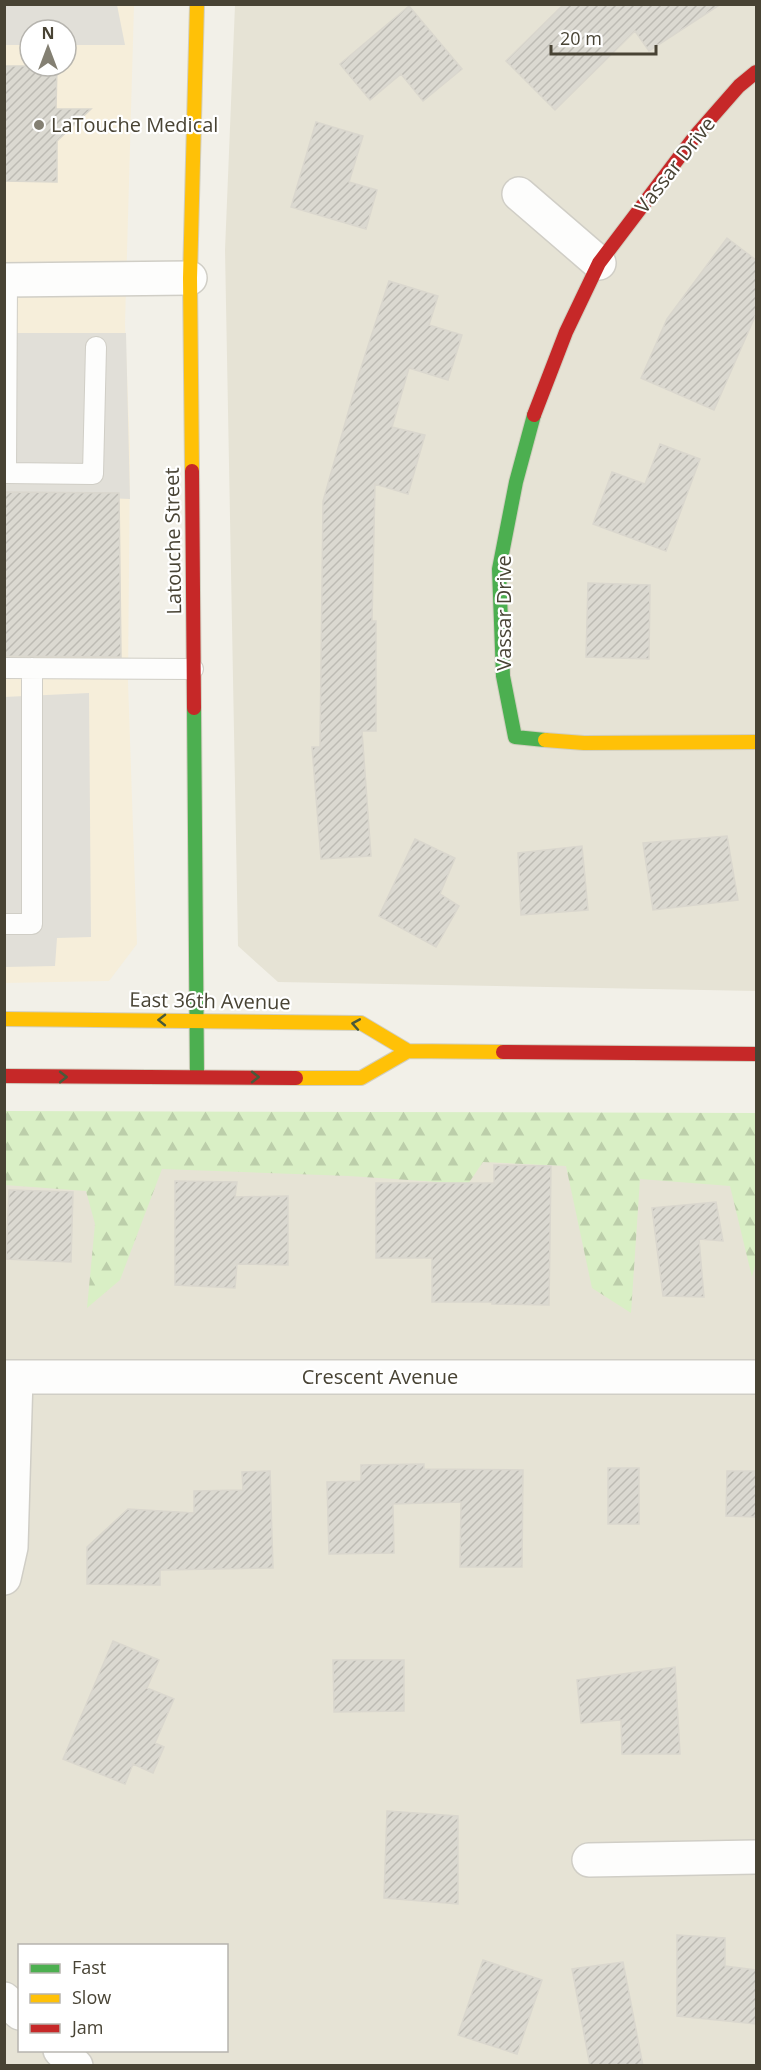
<svg xmlns="http://www.w3.org/2000/svg" width="761" height="2070" font-family="'Open Sans',sans-serif">
<style>
.residential{fill:#e6e3d5;fill-rule:evenodd}
.commercial{fill:#f6eeda;fill-rule:evenodd}
.forest{fill:url(#forest-firs)}
.parking{fill:#e1dfd8}
.building{fill:url(#building-hatch);stroke:#dad7ce;stroke-width:1.5}
.lines{fill:none;stroke-linecap:round;stroke-linejoin:round}
.lane-casing{stroke:#d0cec6;stroke-width:22}
.street-casing{stroke:#d0cec6;stroke-width:36}
.fast-casing{stroke:#d1cebf;stroke-width:16}
.slow-casing{stroke:#d1cebf;stroke-width:16}
.jam-casing{stroke:#d1cebf;stroke-width:16}
.lane{stroke:#fdfdfc;stroke-width:20}
.street{stroke:#fdfdfc;stroke-width:33}
.fast{stroke:#4caf50;stroke-width:14}
.slow{stroke:#ffc107;stroke-width:14}
.jam{stroke:#c62828;stroke-width:14}
.oneway{stroke:#49593a}
.poi-dot{fill:#848073;stroke:#fff;stroke-width:2}
.labels{text-anchor:middle;stroke-width:4.5;stroke-linejoin:round;paint-order:stroke}
.poi-label{font-size:20px;fill:#484334;stroke:#fff;text-anchor:start}
.street-label{font-size:20px;fill:#484334;stroke:#fff}
</style>
<defs>
<pattern id="forest-firs" width="22" height="20" patternUnits="userSpaceOnUse" patternTransform="scale(1.5)"><rect width="22" height="20" fill="#d9efc5"/><path d="M5 1l3.5 6h-7zM16 11l3.5 6h-7z" fill="#bcceaa"/></pattern>
<pattern id="building-hatch" width="6" height="6" patternUnits="userSpaceOnUse" patternTransform="scale(1.5)"><rect width="6" height="6" fill="#dbd9d1"/><path d="M-1 1l2-2M0 6l6-6M5 7l2-2" fill="none" stroke="#bdbbb4"/></pattern>
</defs>
<rect width="100%" height="100%" fill="#f2f0e8"/>
<path class="residential" d="M235,5h521v986l-478,-9 -40,-36 -13,-696z
M4,1121h752v944h-751zM20,1946h206v104h-206z"/>
<path class="commercial" d="M4,5h130l-9,319 5,126 -2,232 9,262 -28,37 -104,2zM30,30h36v36h-36z"/>
<path class="forest" d="M4,1111l752,2v149l-4,15 -22,-91 -90,-7 -9,134 -39,-25 -26,-122 -83,-4 -15,22 -119,-8 -187,-7 -42,111 -33,28 8,-84 -9,-33 -81,-6z"/>
<path class="parking" d="M4,5h113l8,40h-59v-15h-36v15h-25z
M5,333h121l4,166 -125,-5z
M89,693l2,244 -34,1 -2,28 -50,1 -1,-270z"/>
<path class="building" d="M564,4h157l-72,47 -14,-20 -80,79 -49,-49z
M409,6l53,63 -39,32 -22,-27 -31,26 -30,-36z
M4,66h53l-1,43h35l-34,32v41l-53,-1z
M316,122l47,14 -14,46 28,8 -11,39 -75,-22z
M727,238l29,22v54l-42,96 -73,-32 26,-59z
M389,281l49,15 -9,29 33,10 -14,45 -39,-12 -17,59 33,8 -17,59 -33,-10 -3,137h4v110h-14l9,125 -50,3 -9,-112h8l3,-246 36,-127z
M660,444l40,15 -34,92 -73,-27 19,-52 33,12z
M4,492l115,1 2,164 -117,-1z
M588,583l62,2 -1,74 -63,-2z
M727,836l11,64 -85,10 -10,-67z
M415,839l40,19 -15,36 19,12 -23,41 -57,-31z
M582,846l6,64 -67,5 -3,-62z
M494,1165l57,1 -2,139 -57,-1v-2h-60v-44h-56v-75h118z
M175,1181l62,1 -2,15 53,-1v69l-51,-1 -2,24 -60,-3z
M9,1190l64,2 -2,70 -65,-3z
M716,1202l7,39 -24,-2 5,58 -41,-1 -11,-88z
M424,1464v5l99,1 -1,97h-62l1,-65 -68,2 1,49 -65,1 -2,-72 34,-1v-16z
M608,1468h31v56h-31z
M270,1471l3,97 -113,2v15l-73,-1v-37l41,-38 66,4v-22l49,-1 -1,-18z
M727,1471h29v46l-30,-1z
M113,1641l46,19 -12,28 27,11 -19,44 9,4 -11,26 -20,-9 -8,20 -62,-25z
M333,1660h71v51l-70,1z
M675,1667l5,87h-58l-1,-34 -40,3 -4,-43z
M387,1811l71,5v88l-74,-6z
M677,1935l48,3v28l31,4v54l-79,-8z
M483,1960l59,20 -25,74 -59,-19z
M623,1962l20,104h-53l-18,-97z"/>
<g class="lines">
<defs>
<path id="lane" d="M7,280l-1,193 87,1 3,-127
M4,668l189,1
M4,924h28v-256"/>
<path id="street" d="M519,194l80,69
M4,280l186,-2
M4,1377h752
M4,1578l7,-31 5,-170
M589,1860l167,-3
M4,1999l16,14
M60,2050l16,16"/>
<path id="fast" d="M534,415l-18,67 -17,87 4,107 12,61 30,3
M194,708l3,369"/>
<path id="slow" d="M192,471l-2,-193 7,-274
M545,740l39,3 172,-1
M4,1019l357,4 47,28 95,1
M296,1078h65l47,-27"/>
<path id="jam" d="M534,415l32,-83 33,-69 97,-128 43,-49 17,-14
M192,471l2,237
M503,1052l253,2
M4,1076l292,2"/>
</defs>
<use href="#lane" class="lane-casing"/>
<use href="#street" class="street-casing"/>
<use href="#fast" class="fast-casing"/>
<use href="#slow" class="slow-casing"/>
<use href="#jam" class="jam-casing"/>
<use href="#lane" class="lane"/>
<use href="#street" class="street"/>
<use href="#fast" class="fast"/>
<use href="#slow" class="slow"/>
<use href="#jam" class="jam"/>
</g>
<defs><path id="oneway-chevron" d="M-2-3.5L2.5 0L-2 3.5" fill="none" stroke-width="1.6" stroke-linecap="round" stroke-linejoin="round" transform="scale(1.5)"/></defs>
<g class="oneway">
<use href="#oneway-chevron" transform="translate(162 1020) rotate(-179)"/>
<use href="#oneway-chevron" transform="translate(356 1024) rotate(-170)"/>
<use href="#oneway-chevron" transform="translate(63 1077)"/>
<use href="#oneway-chevron" transform="translate(255 1077)"/>
</g>
<circle class="poi-dot" cx="39" cy="125" r="6"/>
<g class="labels">
<g class="poi-label">
<text x="51" y="132">LaTouche Medical</text>
</g>
<g class="street-label">
<text transform="translate(675 165) rotate(-52)" y="7">Vassar Drive</text>
<text transform="translate(173 541) rotate(-91)" y="7">Latouche Street</text>
<text transform="translate(504 613) rotate(-90)" y="7">Vassar Drive</text>
<text transform="translate(210 1001) rotate(1)" y="7">East 36th Avenue</text>
<text x="380" y="1384">Crescent Avenue</text>
</g>
</g>
<rect width="761" height="2070" fill="none" stroke="#484334" stroke-width="12"/>
<rect x="18" y="1944" width="210" height="108" fill="#ffffff" stroke="#b6b4ae" stroke-width="1.5"/>
<rect x="30" y="1964" width="30" height="9" fill="#4caf50" stroke="#b6b4ae" stroke-width="1.5"/>
<text x="72" y="1974" font-size="18" fill="#484334">Fast</text>
<rect x="30" y="1994" width="30" height="9" fill="#ffc107" stroke="#b6b4ae" stroke-width="1.5"/>
<text x="72" y="2004" font-size="18" fill="#484334">Slow</text>
<rect x="30" y="2024" width="30" height="9" fill="#c62828" stroke="#b6b4ae" stroke-width="1.5"/>
<text x="72" y="2034" font-size="18" fill="#484334">Jam</text>
<g transform="translate(48 48)"><circle r="28" fill="#ffffff" stroke="#b6b4ae" stroke-width="1.5"/>
<path d="M0-4.5L10 22L0 15L-10 22Z" fill="#848073"/>
<text y="-9" font-size="16" font-weight="bold" text-anchor="middle" fill="#484334">N</text>
</g>
<path d="M551 45v9h105v-9" fill="none" stroke="#484334" stroke-width="3"/>
<text x="560" y="45" font-size="18" fill="#484334" stroke="#ffffff" stroke-width="4.5" paint-order="stroke">20 m</text>
</svg>
